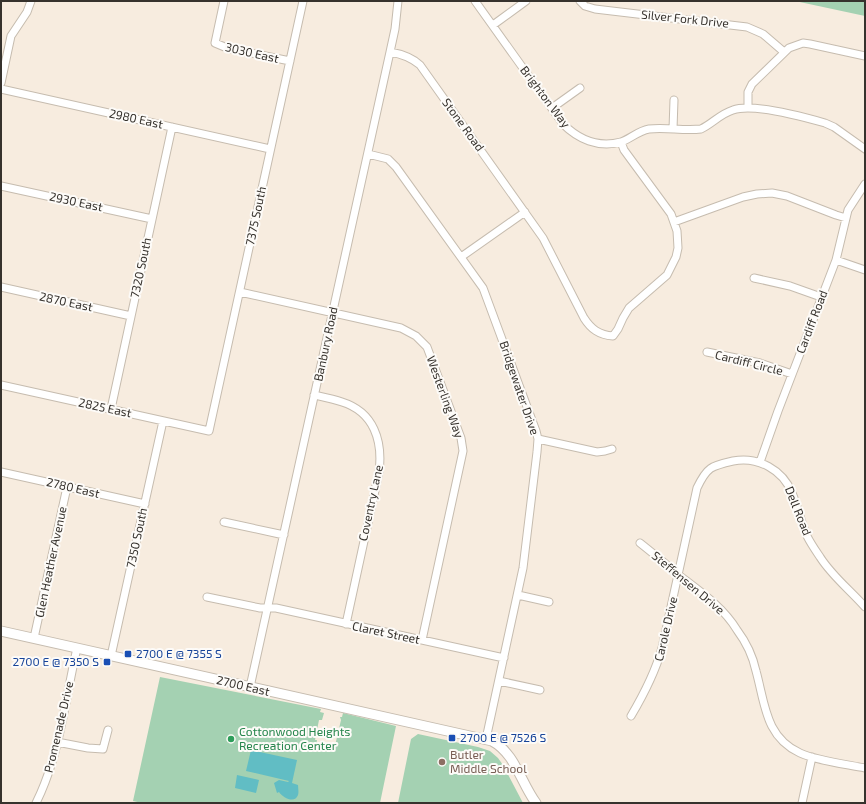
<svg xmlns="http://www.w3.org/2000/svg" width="866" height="804" font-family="'Exo 2',sans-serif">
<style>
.green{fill:#a4d1b2}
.water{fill:#61bdc4}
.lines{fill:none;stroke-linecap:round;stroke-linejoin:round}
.street-casing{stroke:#c6bcaf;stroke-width:9}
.secondary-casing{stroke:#c6bcaf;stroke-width:11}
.street{stroke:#fff;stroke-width:7}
.secondary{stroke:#fff;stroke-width:9}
.transit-dot{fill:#1a4fb4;stroke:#fdfbf8;stroke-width:1.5}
.leisure-dot{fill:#2e9e5b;stroke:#fdfbf8;stroke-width:1.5}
.education-dot{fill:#8d6e63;stroke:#fdfbf8;stroke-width:1.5}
.labels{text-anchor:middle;stroke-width:4;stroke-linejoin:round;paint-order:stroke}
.street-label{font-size:12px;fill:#36322d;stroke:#fdfbf8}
.transit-label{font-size:12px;fill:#164399;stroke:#fdfbf8;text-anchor:start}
.leisure-label{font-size:12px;fill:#27864d;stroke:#fdfbf8;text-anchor:start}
.education-label{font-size:12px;fill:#785e54;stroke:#fdfbf8;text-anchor:start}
</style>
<rect width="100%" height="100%" fill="#f7ecdf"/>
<path class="green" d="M795,1h70v15z
M160,677l161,32 -1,3 4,1 -2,7h-3l-4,20h2l-1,6 18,4 7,-30 -1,-3h2l1,-4 53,13 -16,77h-238l-9,-2z
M418,734l60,13 12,4 8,7 5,7 20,38h-125l13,-64z"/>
<path class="water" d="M251,750l46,10 -5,23 6,2c0,3 1,7 0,10 -3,9 -15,3 -19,-3l-2,1 -3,-10 5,-3 9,2 1,-1 -43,-10z
M237,775l22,5 -3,13 -21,-5z"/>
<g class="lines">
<defs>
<path id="street" d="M224,1l-9,42 12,5 63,13
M475,1l88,123c15,15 35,24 58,18 9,-3 17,-11 28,-13 17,-2 34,2 52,0 11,-5 19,-15 32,-19 20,-7 71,7 92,13l9,4 31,22
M580,1l5,5 10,3 152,18 16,7 21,18
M493,25l33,-24
M390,52c12,2 21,5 30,13l123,173 41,80c7,11 15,17 29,18l5,-7 5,-11 6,-10 38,-33 9,-18 2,-9 -1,-17 -6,-17 -47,-64 -3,-8
M1,83l10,-47 16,-24 4,-11
M1,89l269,60
M748,107v-15l4,-8 37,-36 14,-5 7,1 55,12
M552,108l28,-20
M673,129l1,-29
M368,154l20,5 8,8 87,121 53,143 2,8 -1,13 -14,116 -37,171
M1,186l151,33
M674,222l69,-25 14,-3 15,-1 15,3 49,19 10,3
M461,257l64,-45
M836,260l29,10
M754,278l36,8 31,11
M1,287l130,29
M240,292l161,36 15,8 11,11 34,91 2,13 -41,189
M707,352l53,11 32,11
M1,385l208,46 94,-430
M314,395c9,2 19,4 28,7 32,10 41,39 37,70l-33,152
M111,409l61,-282
M538,439l59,13 8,-1 7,-2
M760,462l18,-51 58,-151 12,-50 17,-26
M1,472l144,32
M224,522l60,13
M640,543c14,11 27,22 40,33 21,16 43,31 57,54 9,12 16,27 19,41 9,32 9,66 44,82 18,8 45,11 65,15
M518,595l31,7
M207,597l53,11h16l228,50
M34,638l33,-151
M111,656l52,-235
M499,681l41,9
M250,687l140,-635 5,-23 3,-28
M631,716c13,-22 24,-43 31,-68l35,-160c10,-21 14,-22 36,-27 25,-5 50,9 59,32 6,14 9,29 15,43 4,8 9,15 13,21 12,19 30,33 45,50
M57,742l31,6 15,1 5,-19
M36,803c24,-48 29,-103 41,-155
M802,803l10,-46"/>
<path id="secondary" d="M1,631l491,110c23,12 29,42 44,62"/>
</defs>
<use href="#street" class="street-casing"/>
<use href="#secondary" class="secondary-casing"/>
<use href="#street" class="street"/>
<use href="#secondary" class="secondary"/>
</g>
<g class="transit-dot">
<rect x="124" y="650" width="8" height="8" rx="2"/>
<rect x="103" y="658" width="8" height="8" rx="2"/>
<rect x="448" y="734" width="8" height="8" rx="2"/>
</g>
<circle class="leisure-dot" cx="231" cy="739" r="4"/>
<circle class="education-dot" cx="442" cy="762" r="4"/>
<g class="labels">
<g class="street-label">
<text transform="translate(685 19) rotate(6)" y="4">Silver Fork Drive</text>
<text transform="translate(252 53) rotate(13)" y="4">3030 East</text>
<text transform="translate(545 97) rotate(53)" y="4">Brighton Way</text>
<text transform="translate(136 119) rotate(12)" y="4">2980 East</text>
<text transform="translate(463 125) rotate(54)" y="4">Stone Road</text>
<text transform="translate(76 202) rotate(12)" y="4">2930 East</text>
<text transform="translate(256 216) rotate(-78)" y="4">7375 South</text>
<text transform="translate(141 268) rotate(-78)" y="4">7320 South</text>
<text transform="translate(66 302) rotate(12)" y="4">2870 East</text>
<text transform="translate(812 322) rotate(-69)" y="4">Cardiff Road</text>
<text transform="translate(326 344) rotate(-78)" y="4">Banbury Road</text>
<text transform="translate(749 363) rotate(14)" y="4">Cardiff Circle</text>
<text transform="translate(519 388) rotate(71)" y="4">Bridgewater Drive</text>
<text transform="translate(445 397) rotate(70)" y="4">Westerling Way</text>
<text transform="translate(105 408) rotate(12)" y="4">2825 East</text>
<text transform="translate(73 488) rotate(13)" y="4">2780 East</text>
<text transform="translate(371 503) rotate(-78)" y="4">Coventry Lane</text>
<text transform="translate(798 511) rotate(68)" y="4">Dell Road</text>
<text transform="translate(137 538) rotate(-78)" y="4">7350 South</text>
<text transform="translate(51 562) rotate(-78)" y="4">Glen Heather Avenue</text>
<text transform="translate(688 583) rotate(40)" y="4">Steffensen Drive</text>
<text transform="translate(666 629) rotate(-77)" y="4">Carole Drive</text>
<text transform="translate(386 633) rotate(12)" y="4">Claret Street</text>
<text transform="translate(243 686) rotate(13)" y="4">2700 East</text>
<text transform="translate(59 727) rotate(-77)" y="4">Promenade Drive</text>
</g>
<g class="transit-label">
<text x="136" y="658">2700 E @ 7355 S</text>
<text x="99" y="666" text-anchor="end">2700 E @ 7350 S</text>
<text x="460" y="742">2700 E @ 7526 S</text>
</g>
<g class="leisure-label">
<text x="239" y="736">Cottonwood Heights<tspan x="239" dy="14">Recreation Center</tspan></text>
</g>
<g class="education-label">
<text x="450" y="759">Butler<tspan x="450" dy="14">Middle School</tspan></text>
</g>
</g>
<rect width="866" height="804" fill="none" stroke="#36322d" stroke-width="4"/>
</svg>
